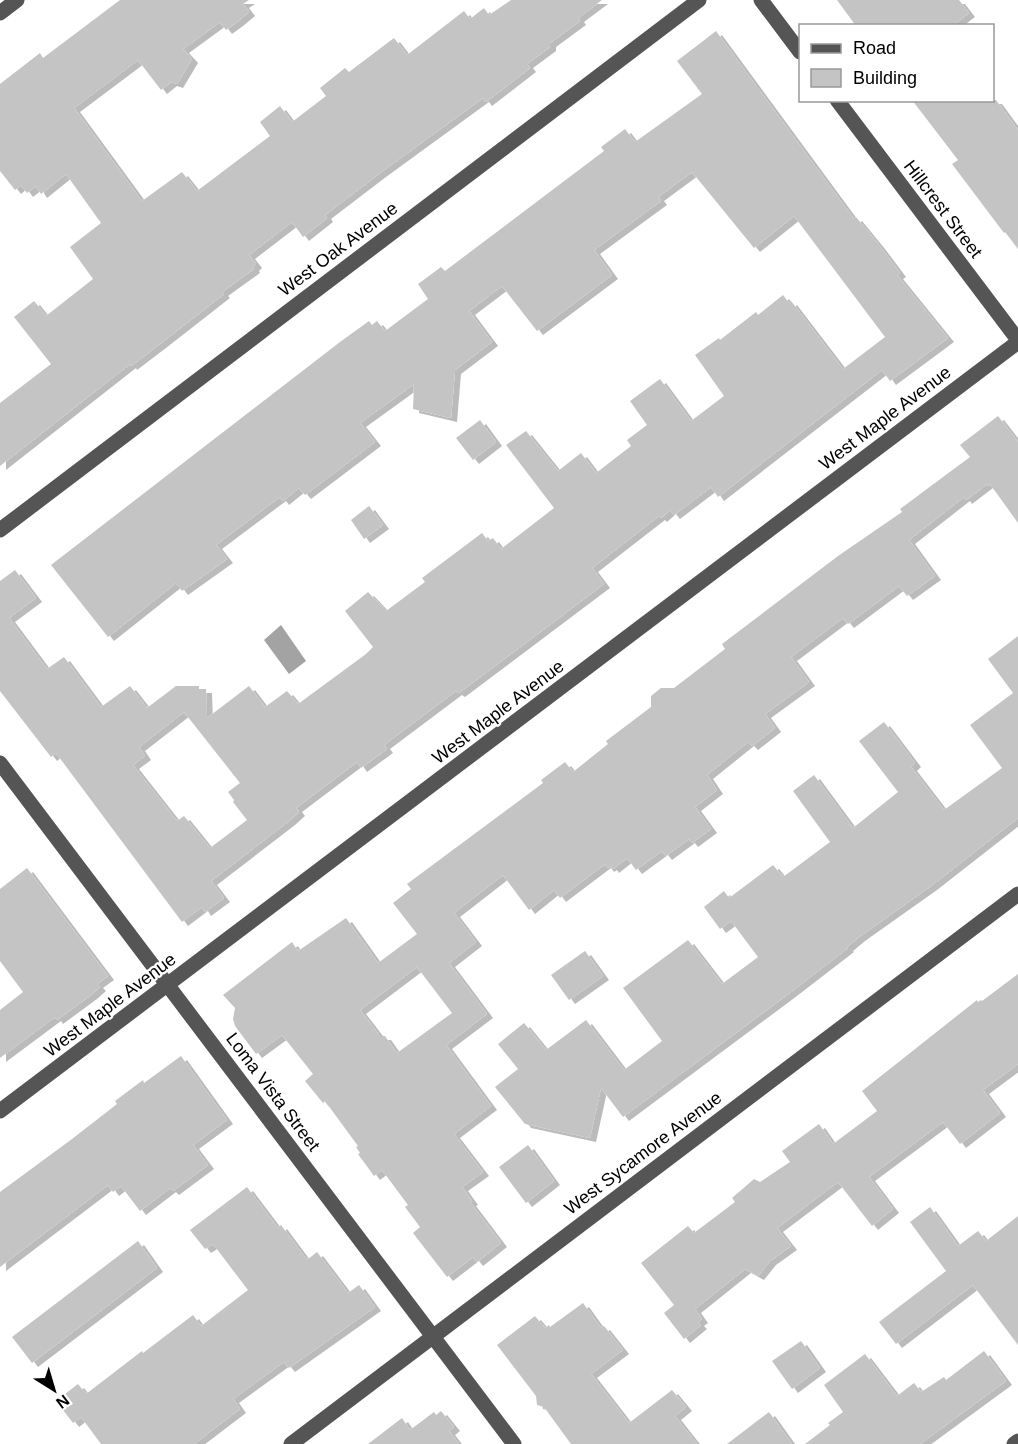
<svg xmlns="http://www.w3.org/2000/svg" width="1018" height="1444" font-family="Arial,sans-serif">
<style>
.water{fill:#a3a3a3}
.building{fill:#c4c4c4;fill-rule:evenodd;filter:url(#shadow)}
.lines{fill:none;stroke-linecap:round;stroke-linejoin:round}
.minor{stroke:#555;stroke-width:15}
.labels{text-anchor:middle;stroke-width:4.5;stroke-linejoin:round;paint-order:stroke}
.street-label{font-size:18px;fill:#000;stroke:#fff}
</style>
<defs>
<filter id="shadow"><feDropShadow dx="6" dy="4" stdDeviation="0" flood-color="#0004"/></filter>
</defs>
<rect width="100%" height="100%" fill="#fff"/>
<path class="water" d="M281,625l25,36 -17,13 -25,-34z"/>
<path class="building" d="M120,0h129l-6,4 6,8 -12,10 -11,8 -6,-8 -37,27 9,10 -15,25 -6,-2 -10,8 -23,-30 -64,48 68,93 40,-29 15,19 73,-55 -10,-14 20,-16 12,16 34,-26 -6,-8 25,-20 4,4 45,-34 13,17 57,-44 6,8 14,-11 5,7 22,-15h91l-24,18 2,3 -30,22v4l-23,17 3,4 -44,34 -3,-4 -103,75 -55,42 2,3 -24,19 -11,-15 -43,33 7,9 -3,3 1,2 -32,23 2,2 -64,50 -29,22 -1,-2 -130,102v-63l51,-39 -37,-47 20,-16 12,15 47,-37 -23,-32 31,-24 -35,-49 -25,20 -5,-8 -9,7 -6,-8 -6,5 -15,-19v-87l40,-31 3,5z
M837,0h122l10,13 -17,13h-96z
M716,31l138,188 2,-2 23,28 21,28 -3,2 51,63 -58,43 -8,-11 -164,127 -7,-10 -37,28 -4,-5 -9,8 -2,-2 -67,52 12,16 -145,109 -3,-2 -72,54 3,4 -26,19 -4,-6 -61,46 3,4 -10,9 -78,60 13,17 -19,14 -3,-5 -20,15 -126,-169 -5,4 -51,-66v-110l15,-11 21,28 -27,20 38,51 17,-12 37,50 29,-21 17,22 29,-22h23v3h7l1,29 42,-32 16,21 22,-16 11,13 68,-50 7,-7 -28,-36 23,-19 18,19 39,-29 -3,-4 60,-45 6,8 5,-3 8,11 53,-41 -48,-63 20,-14 32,40 23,-18 15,20 35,-27 -4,-6 20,-15 -17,-24 30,-22 31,42 33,-25 -29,-41 24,-17 1,2 36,-28 2,3 25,-20 6,8 2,-2 52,68 42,-32 -91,-121 -40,32 -62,-76 -34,25 3,4 -67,49 18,25 -75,56 -35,-45 -33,25 23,31 -37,28 -4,48 -38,-9 1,-25 -54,39 15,19 -70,53 -6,-7 -16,13 -3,-4 -64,48 11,14 -45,32 -6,-8 -68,54 -57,-72 289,-223 29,-21 3,4 5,-4 8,10 43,-32 -10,-15 23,-17 4,4 159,-120 -3,-4 24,-18 10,13 67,-48 -25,-33zM184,712l56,71 -12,9 6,8 -1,2 14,18 -37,28 -26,-32 -7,5 -44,-56 12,-9 -6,-9z
M912,100h84l22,30v119l-13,-17 -1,1 -52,-69 6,-4z
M998,416l20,26v81l-28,-39 -2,2 -1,-2 -21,16 -2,-3 -55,43 26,36 -28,20 -8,-10 -51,38 -5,-6 -52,39 18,25 -44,32 10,14 -23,18 -4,-4 -41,33 10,15 -22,17 16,22 -19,14 -3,-4 -23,17 -4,-5 -26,19 -9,-12 -14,11 -2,-3 -3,2 -3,-4 -45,34 -6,-8 -25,20 -26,-35 -49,38 22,29 -27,21 38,51 -41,31 45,61 -37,28 29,38 -21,15 10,14 -2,1 31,41 -24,19 -4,-5 -26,20 -34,-44 7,-6 -15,-20 3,-2 -26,-35 -8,6 -16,-22 2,-1 -4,-6 2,-1 -33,-45 -2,2 -18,-22 8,-7 -31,-39 -26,19 -21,-28 -2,-7 2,-11 -12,-13 69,-53 6,9 48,-33 32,45 39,-29 -24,-31 18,-14 -4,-5 136,-101 -2,-3 24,-18 8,10 35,-28 -2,-3 45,-34v-11l10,-8h13l51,-39 -3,-5 116,-88 64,-44 -2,-3 70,-52 -10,-12zM417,967l35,46 -55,40 -12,-17h-5l-20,-26z
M480,420l16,22 -23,18 -17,-22z
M369,506l14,19 -19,14 -13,-19z
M1018,636v182l-87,68 -72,51 -12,10 1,1 -61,47 -164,122 -22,-29 -11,50 -65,-14 -30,-37 23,-18 -20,-25 26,-21 22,27 40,-30 38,50 38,-29 -39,-53 65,-48 34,44 36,-27 -27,-36 -11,8 -16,-22 20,-16 5,7 44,-33 10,12 47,-35 -37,-51 21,-16 39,53 45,-36 -39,-51 25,-19 31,41 -4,4 33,43 58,-42 -32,-43 43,-32 -25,-34z
M27,868l81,108 -11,8 3,3 -9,8 -34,25 -2,-3 -55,41v-48l23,-18 -23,-31v-72z
M585,951l18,25 -34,24 -18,-25z
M1018,974v90l-35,26 17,23 -40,31 -17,-22 -74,55 24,32 -21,17 -34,-44 -61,46 14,18 -21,15 -12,15 -13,-7 -50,40 7,10 -4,3 3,3 -17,14 -20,-26 10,-8 -33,-42 47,-37 6,7 41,-31 -3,-4 22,-19 6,3 30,-20 -8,-11 37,-27 14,20 44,-33 -15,-20 115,-91 1,2 3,-2 1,1z
M181,1056l46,64 -34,25 15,20 -35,26 -3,-3 -30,23 -19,-25 -8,6 -5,-7 -108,82v-75l72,-53 45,-35 -2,-3 28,-21 1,3z
M528,1145l26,36 -28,22 -27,-36z
M247,1187l31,41 3,-3 26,35 10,-8 31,41 11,-8 16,22 -86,61 -5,-6 -51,37 7,10 -46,35h-93l-20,-27 -8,6 -17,-22 22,-17 8,10 56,-43 1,2 50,-38 8,11 47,-36 -35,-46 -8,5 -15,-19z
M930,1207l28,39 20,-15 8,10 32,-25v129l-45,-60 -77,59 -17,-22 67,-51 -36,-49z
M138,1241l19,27 -125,95 -20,-26z
M583,1303l18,25 3,-2 19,24 -32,24 38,49 43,-33 14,17 -11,9 22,28h-126l-27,-37 -7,-2 -1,-9 -39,-51 38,-29 10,12 4,-3 1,2z
M801,1341l19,27 -28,21 -20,-28z
M984,1351l22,30 -86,63h-115l25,-19 -2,-2 15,-11 -19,-27 41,-31 32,42 17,-13 7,9 23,-15 2,3z
M441,1411l13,16 -5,4 10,13h-91l34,-26 8,12 24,-18 2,3z
M769,1412l23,32h-65z"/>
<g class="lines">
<path class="minor" d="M761,0l39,52
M0,13l17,-13
M837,100l181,240
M0,530l699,-530
M0,763l514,681
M0,1111l1018,-769
M291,1444l727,-550
M1014,1444l4,-3"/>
</g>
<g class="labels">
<g class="street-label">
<text transform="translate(943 209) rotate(53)" y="6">Hillcrest Street</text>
<text transform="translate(338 249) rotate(-37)" y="6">West Oak Avenue</text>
<text transform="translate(885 418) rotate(-37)" y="6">West Maple Avenue</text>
<text transform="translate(498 712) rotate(-37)" y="6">West Maple Avenue</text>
<text transform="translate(110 1005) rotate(-37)" y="6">West Maple Avenue</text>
<text transform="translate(273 1092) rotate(53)" y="6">Loma Vista Street</text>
<text transform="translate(643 1153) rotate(-37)" y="6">West Sycamore Avenue</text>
</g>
</g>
<rect x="799" y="24" width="195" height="78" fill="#ffffff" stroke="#999999" stroke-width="1.5"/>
<rect x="811" y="44" width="30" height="9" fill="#555555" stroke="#999999" stroke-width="1.5"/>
<text x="853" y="54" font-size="18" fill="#000000">Road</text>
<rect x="811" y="69" width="30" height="18" fill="#c4c4c4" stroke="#999999" stroke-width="1.5"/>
<text x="853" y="84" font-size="18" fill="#000000">Building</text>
<g transform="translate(54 1390) rotate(143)" stroke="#ffffff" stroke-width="4.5" paint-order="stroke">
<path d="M0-4.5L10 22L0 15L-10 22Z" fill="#000000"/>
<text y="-9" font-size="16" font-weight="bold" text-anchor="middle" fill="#000000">N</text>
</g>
</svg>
